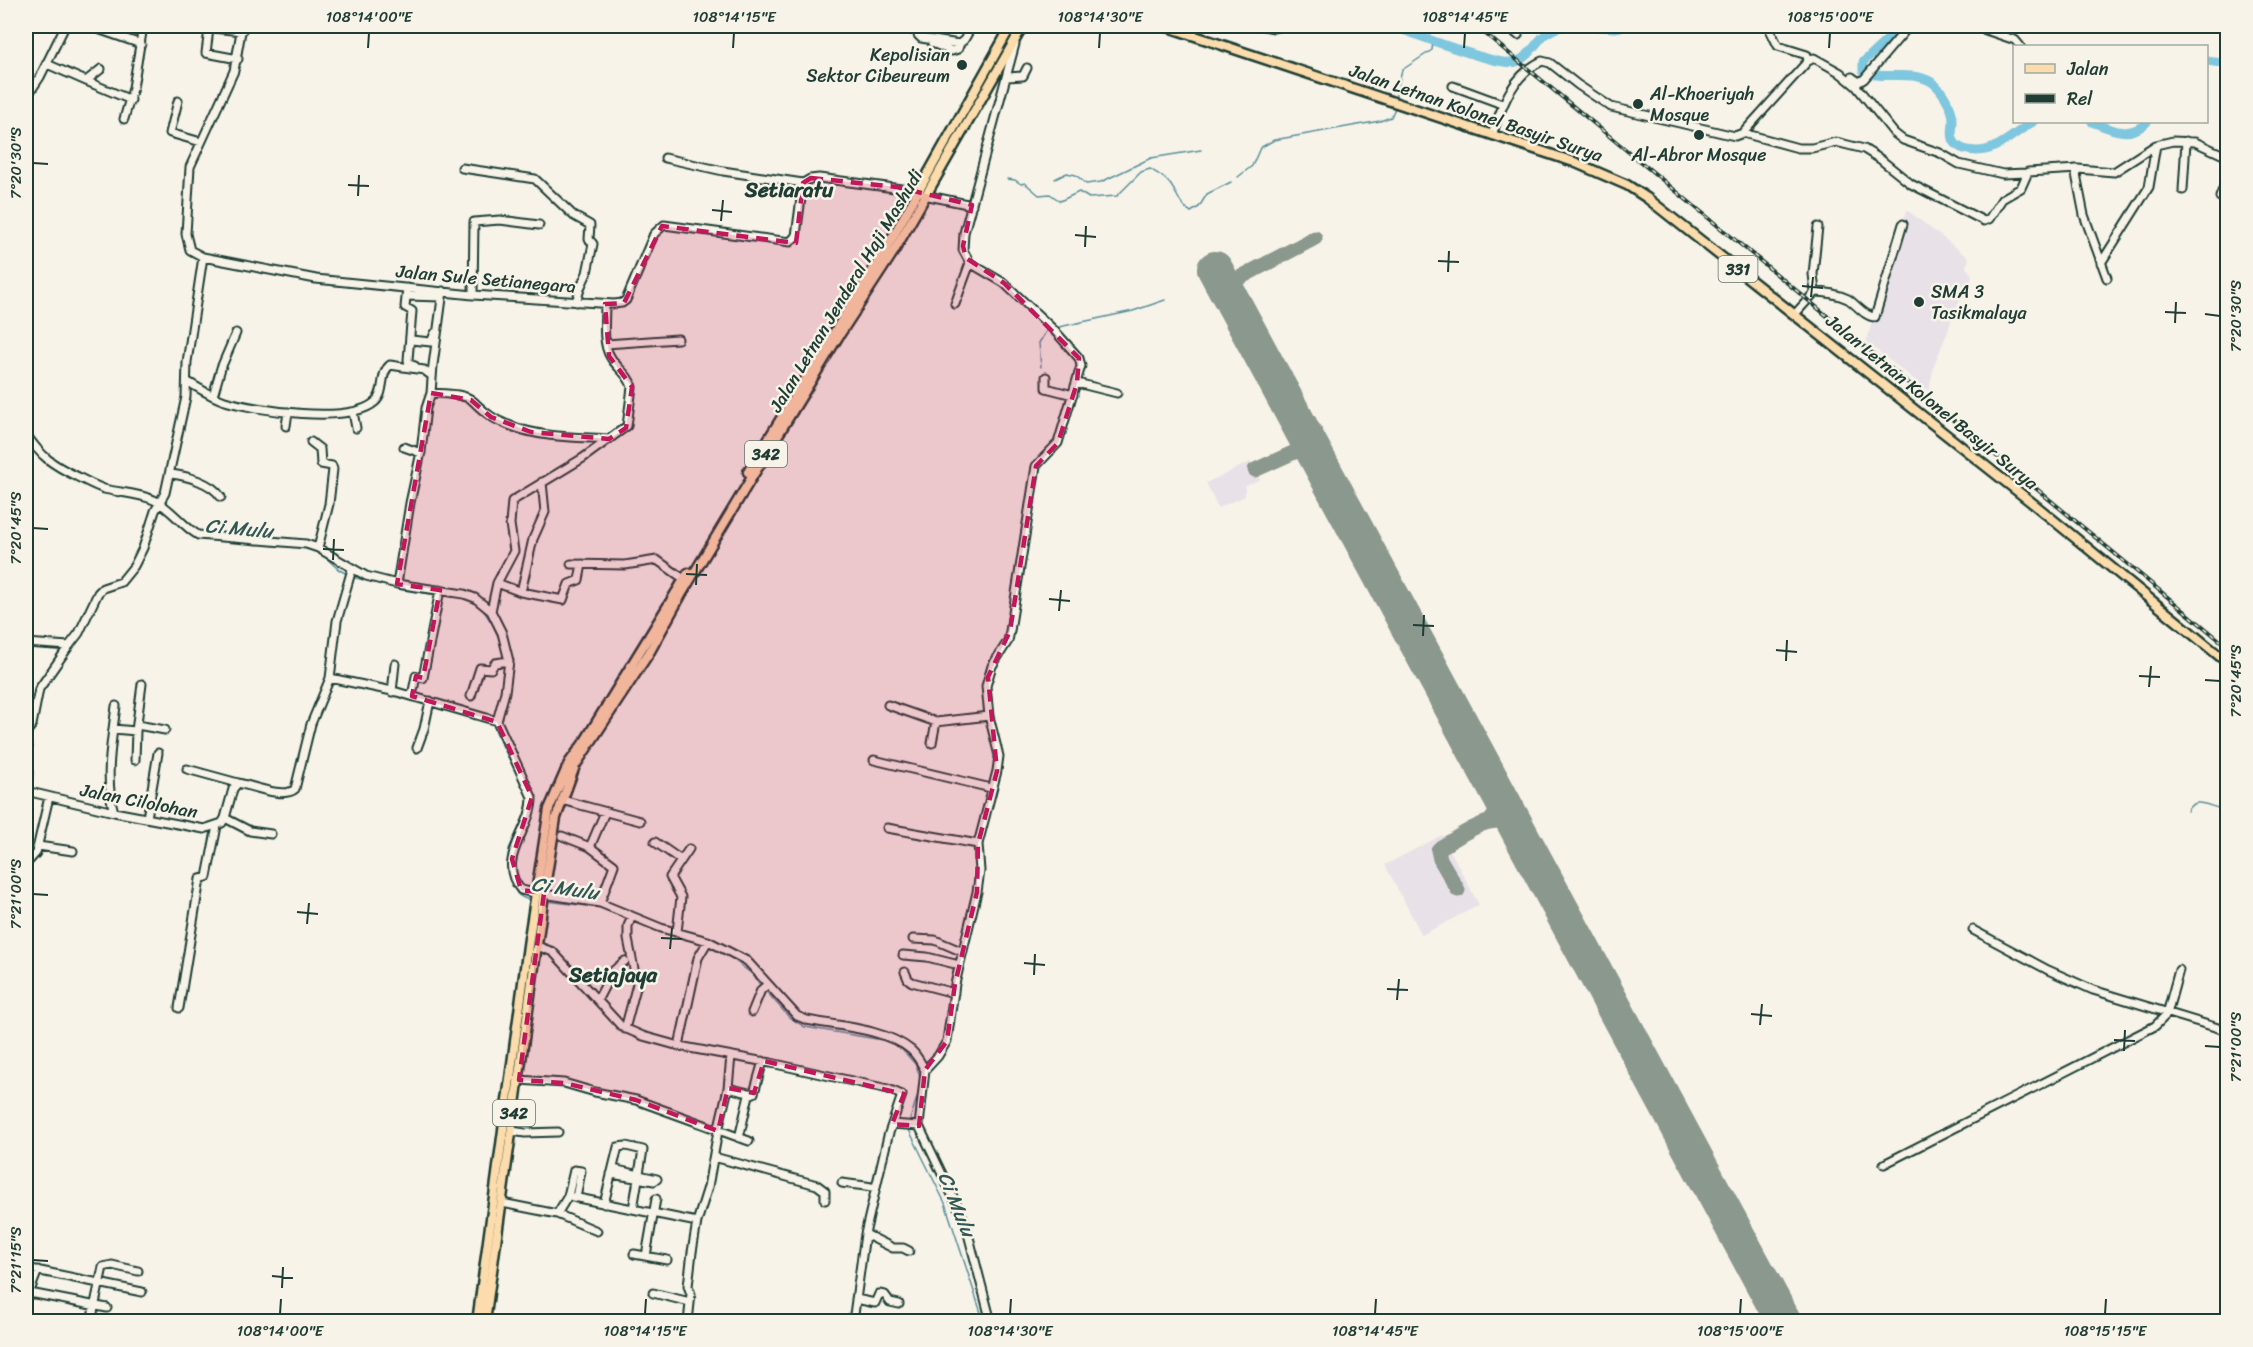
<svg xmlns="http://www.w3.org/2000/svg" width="2253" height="1347" font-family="Sriracha,sans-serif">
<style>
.built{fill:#e9e1e8}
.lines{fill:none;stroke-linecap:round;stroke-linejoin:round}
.stream{stroke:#598f9b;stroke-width:1.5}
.river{stroke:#7fc6df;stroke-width:9}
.taxiway{stroke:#8b988e;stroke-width:15}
.runway{stroke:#8b988e;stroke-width:36}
.minor-casing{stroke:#1f3d34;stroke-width:11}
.major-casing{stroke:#1f3d34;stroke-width:13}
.minor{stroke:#f7f3e8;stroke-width:7}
.major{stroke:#fcdcac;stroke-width:8}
.rail-casing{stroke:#1f3d34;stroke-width:4}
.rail{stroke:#f7f3e8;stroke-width:1.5;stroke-dasharray:4.5;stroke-linecap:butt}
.marked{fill:#c2185b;fill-opacity:0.2;stroke:#c2185b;stroke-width:4.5;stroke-dasharray:12 8;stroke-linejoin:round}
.ticks{fill:none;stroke:#1f3d34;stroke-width:2}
.poi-dot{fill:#1f3d34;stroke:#f7f3e8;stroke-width:2}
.labels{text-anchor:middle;stroke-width:5;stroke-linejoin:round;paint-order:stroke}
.shield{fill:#f7f3e8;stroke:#60746a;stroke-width:1.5}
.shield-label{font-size:16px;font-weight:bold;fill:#1f3d34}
.poi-label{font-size:18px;fill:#1f3d34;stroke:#f7f3e8;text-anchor:start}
.street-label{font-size:18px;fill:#1f3d34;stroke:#f7f3e8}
.water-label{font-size:20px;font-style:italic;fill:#325856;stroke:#f7f3e8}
.quarter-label{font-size:21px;font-weight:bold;fill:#1f3d34;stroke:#f7f3e8}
.neatline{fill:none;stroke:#1f3d34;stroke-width:2}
.ticks-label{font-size:15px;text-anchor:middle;fill:#1f3d34}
</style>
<rect width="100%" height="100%" fill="#f7f3e8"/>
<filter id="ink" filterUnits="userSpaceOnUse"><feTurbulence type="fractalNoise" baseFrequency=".0167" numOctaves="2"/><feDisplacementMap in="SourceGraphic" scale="12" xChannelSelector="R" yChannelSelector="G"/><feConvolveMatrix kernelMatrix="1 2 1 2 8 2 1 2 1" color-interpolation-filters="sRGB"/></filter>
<g filter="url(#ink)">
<path class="built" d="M1907,210l62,48 -3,9 6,8 -2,9 -16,27 -6,20 -14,34 -5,26 -63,-49z
M1250,462l10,18 -15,6v10l-27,12 -12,-25z
M1442,835l37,70 -57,30 -37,-70z"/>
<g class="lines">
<path class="stream" d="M1396,95l6,-25 30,-20 1,-9
M1238,177l14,-11 8,-18 14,-8 106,-19 11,-4 4,-9
M1007,179l8,1 6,4 4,-1 14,12 11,-1 10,7 19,-9 10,6 28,-2 24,-24 9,-3c7,4 15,8 20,15 7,9 10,22 21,28l8,-5 8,-13 24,-12
M1055,179l12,-6 9,2 10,9 15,-2 50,-24 50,-8
M1059,327l74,-16 32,-11
M1041,367l-2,-24 9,-15
M29,444l17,20 21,11
M176,522l12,12 10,4
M321,553l17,16 9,5
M352,577l52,13 34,5
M442,595l22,3
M481,607l11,16 10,22
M494,718l9,-36
M493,723c7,27 32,55 35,80
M2187,811c7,-14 19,-6 31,-3l10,-7
M508,865l1,-16 18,-39
M512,881c3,13 7,17 20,19
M546,901l58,7
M633,920l33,14 22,5
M726,954l26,20 10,13
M765,990l24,27 16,10 83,14
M900,1047l16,18 5,15
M909,1123l10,-32
M908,1128l37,75 39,119"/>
<path class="river" d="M1392,26c20,7 109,42 124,36 23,-10 19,-32 51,-36
M1587,26l28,2 11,-2
M1893,26l-3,11 -27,25v8c14,12 46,-1 67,11 11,6 23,27 23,39 0,7 -2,13 0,19 5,14 29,14 41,8 14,-6 26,-18 39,-25
M2206,61l17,2 5,-2
M2092,122c20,8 38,17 55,0"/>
<path class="taxiway" d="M1224,286l91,-48
M1255,470l55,-25
M1490,821c8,-10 11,-15 9,-27
M1458,890l-18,-31 -2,-9 3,-3c22,-12 53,-39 76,-19"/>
<path class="runway" d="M1215,269l569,1053"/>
<defs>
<path id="minor" d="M89,26l52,18
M193,26l49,5
M242,26l-8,45 -44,96 -4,67 4,16 13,7 113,22 157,16 141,9 8,-1 4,-3 28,-66 10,-9 126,17 6,-6 7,-53 7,-4 9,-1 98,13
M919,26l-1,9 3,3 38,6 5,-4 8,-14
M1264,26l10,2 9,-2
M1507,26l11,9
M1768,26l10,20 29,9 1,6
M1974,26l41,14 5,6
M900,28l19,3
M209,29l-3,24 32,6
M932,43l20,8 6,-2 2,-6
M1808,61l6,-3 27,15
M47,64l39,17 15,-12
M1839,72l17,14 38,47 9,7 37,13 19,11 44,10 23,-1
M1007,77l16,-1 4,-8
M1852,77l7,5 5,-3 45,-53
M86,81l45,19
M1453,86l49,18
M26,98l14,-21 25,-51
M178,101l-8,32 31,9
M124,119l9,-31 10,-62
M1743,133l55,15h14l24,-6 28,7 16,10 31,25 73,37 5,-2 13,-20 19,-11 7,-16 50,-3 36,3 42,-27 17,-4 22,1 33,15
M1492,135c10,-29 20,-60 50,-74l8,2 28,22 33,22 124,29 8,-3 65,-72
M665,158l58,13 80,12
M462,168l73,11 39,37 16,9 -1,14 4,5 -6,29 -6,13 -5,16
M2075,169l9,46 23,63
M2183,190l3,-49
M924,195l48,10
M2220,197l8,-21
M2101,263l48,-76 7,-42
M407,288l-2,19 7,4 -4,49 1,4 6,2
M1815,292l-2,-18 5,-47
M473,295l1,-73 26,-2 39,5
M407,296l34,1
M955,304l15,-41
M1795,314l20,-22c11,0 22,2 33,7 9,6 17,18 27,18l28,-93
M411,340l20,2 4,-9
M606,344l72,-5
M1046,377v11l27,7
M188,382c12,7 24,15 37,19 31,9 124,24 150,1 11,-10 4,-28 15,-37l34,5 8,6
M1077,383l40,10
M431,393l2,-28 10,-74
M213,396l8,-28 15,-35
M353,412l3,16
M286,426l2,-14
M26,434c15,23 27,31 52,43 8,4 17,9 26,12 17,4 34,4 50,11 17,8 27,25 44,35l108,9 12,4 48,28 31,8 67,10 11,4 16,13 11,22 7,28 -4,31 -8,29 35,76c1,32 -38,62 -11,93l14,3
M311,442l9,7 1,15 11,2 1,3 -4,35 -11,44
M404,447l17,6
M171,474c16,2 40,8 50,23
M571,564l54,1 32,-5 27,19
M497,583l24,9 42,8 6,-16 10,-4 3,-16
M397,584l13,-81 11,-51 5,-44 5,-15c12,1 33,0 42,8 12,12 21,19 38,25 31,12 66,11 98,13
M521,592l12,-53 12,-27 -3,-30
M491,611l6,-28 17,-32 -4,-27 2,-23 71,-43 44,-32 5,-39c-3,-13 -16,-19 -22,-31 -8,-13 -5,-36 -5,-52
M26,643l43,3 10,-13 19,-40 5,-5 18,-6 13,-16 9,-18 12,-37 10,-18 21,-96 1,-35 16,-105
M330,678l67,14 100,29
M392,692l3,-28
M412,696l4,-20 7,2 17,-88
M471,696l9,-28 11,1 4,-6 14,-2
M888,705l48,17 53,-6
M137,725l28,5
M26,729h3l3,-4 7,-36 30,-43
M113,729l23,2 -1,29
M136,731l6,-47
M26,743l2,4 -2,6
M932,743l4,-21
M417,748l7,-19 6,-28
M26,759l3,13 -3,20
M874,760l117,28
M187,769l51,14
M26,791l88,21 90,17 18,-6 3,-5 8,-29 5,-6c15,3 46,16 57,6l16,-65 19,-46 7,-57 15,-52
M562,800l78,21
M114,812c-10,-33 -2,-73 2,-106
M147,818l11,-65
M225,818l25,13 21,3
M887,828l91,16
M562,836l28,11
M655,842l26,18
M38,846l35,5
M26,864l10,-11 13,-56
M544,894l56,9 61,25 47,13 39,20 50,55 10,4c31,6 79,9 104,30 6,5 10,13 14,20
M600,903l14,-38 -24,-18 15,-35
M1973,930l75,40 45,20 135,41
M677,932l4,-35 -11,-20 19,-28
M913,939l22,1 28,12
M537,946l16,6 69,75 21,9 36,10 92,17 117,26 14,6 -14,41 -23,98 -12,88
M903,955l24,2 32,8
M905,972l3,7 4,3 42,11
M598,999l14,-27 13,-11
M179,1008l21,-129 7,-2 10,-51
M752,1012l9,-22 7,-6
M625,1029l12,-45 -9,-45v-13l4,-10
M679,1046l19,-88 10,-17
M519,1080l45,3 31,9 41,8 113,41
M728,1088l21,5
M892,1124l27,2
M512,1131l13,2 33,-1
M739,1138l10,-43 5,-2 9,-32
M714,1157l103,28 8,6v9
M1884,1164l271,-138 12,-12 12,-44
M611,1174l43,7 3,-2 -44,-10
M842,1183c12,2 22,2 34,5
M573,1197l124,25
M502,1203l55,11 11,-18 6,-26 7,1 -5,27
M604,1204l14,-57 8,-1 17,4 -10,59
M557,1214l40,17
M865,1234l28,14h10l6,3
M634,1254l33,6
M646,1256l10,-57
M26,1268l116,24
M653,1293l37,9
M26,1294h9l72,14
M28,1296l10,-26
M856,1299l19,4 4,-9 6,1 5,7 9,2
M689,1319l11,3
M91,1322l12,-55 9,-2 26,6
M688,1322l3,-28 -3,-8 4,-34 5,-30 11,-35 10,-56 10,-43 3,-32
M991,1322l-26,-100 -46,-96 6,-56 13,-14 9,-15 8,-57 22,-92 3,-21 -2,-27 19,-73 2,-15 -10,-40 -3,-30 6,-20 16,-25 2,-10 26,-165 22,-23 23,-77 -2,-8 -24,-27 -51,-48 -34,-20 -7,-13 1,-17 51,-189"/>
<path id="major" d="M1165,26l409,136 53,23 20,13 388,307 193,158
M748,472l139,-225 124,-221
M477,1322l52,-384 20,-129 20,-46 16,-22 103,-168
M485,1322l60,-435 11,-69 19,-52 74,-113 32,-58 68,-113 89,-145 56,-86 129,-225"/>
</defs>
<use href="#minor" class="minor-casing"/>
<use href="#major" class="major-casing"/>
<use href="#minor" class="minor"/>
<use href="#major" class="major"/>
<defs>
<path id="rail" d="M1476,26l752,621"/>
</defs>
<use href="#rail" class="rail-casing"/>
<use href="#rail" class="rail"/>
</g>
</g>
<path class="marked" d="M811,178l86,9 75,18 -9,41 3,12 38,25 75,75 -2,25 -19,60 -22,23 -26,165 -22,46 9,94 -19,73 -1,48 -22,92 -8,57 -22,29 -6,56 -27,-2 12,-30 -140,-33 -10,32 -26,-5 -10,43 -82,-31 -72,-17 -45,-3 25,-187 -23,-3 -9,-31 20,-62 -35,-75 -85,-26 4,-20 7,2 17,-88 -43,-6 34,-191 40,7 20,17 40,15 78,7 17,-11 6,-41 -23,-31 -4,-52 19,-1 38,-77 134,17 7,-60z"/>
<path class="ticks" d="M368,48l1,-15M733,48l1,-15M1099,48l1,-15M1464,48l1,-15M1829,48l1,-15M33,163l15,1M348,185l21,1M358,196l1,-21M712,210l20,2M721,221l2,-21M1075,235l21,2M1085,247l1,-21M1438,261l21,1M1448,272l1,-21M1802,286l21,2M1811,297l2,-20M2165,312l21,1M2205,314l15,2M2175,323l1,-21M33,528l15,1M323,549l21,1M333,560l1,-21M686,574l21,1M696,585l1,-21M1049,599l21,2M1059,611l2,-21M1413,625l21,1M1423,636l1,-21M1776,650l21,2M1786,661l1,-21M2139,676l21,1M2205,680l15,1M2149,687l2,-21M33,894l15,1M297,912l21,2M307,924l2,-21M661,938l21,1M670,949l2,-21M1024,963l21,2M1034,975l1,-21M1387,989l21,1M1397,1000l2,-21M1751,1014l21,2M1760,1025l2,-21M2114,1040l21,1M2205,1046l15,1M2124,1051l1,-21M33,1260l15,1M272,1276l21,2M282,1288l1,-21M280,1314l1,-15M645,1314l1,-15M1010,1314l1,-15M1375,1314l1,-15M1740,1314l1,-15M2105,1314l1,-15"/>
<g class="poi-dot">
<circle cx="962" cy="65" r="6"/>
<circle cx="1638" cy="104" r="6"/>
<circle cx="1699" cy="135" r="6"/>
<circle cx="1919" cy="302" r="6"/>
</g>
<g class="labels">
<g class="shield">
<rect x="1718.5" y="256" width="39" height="26" rx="4.5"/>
<rect x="745" y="441" width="42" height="26" rx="4.5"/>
<rect x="493" y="1100" width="42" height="26" rx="4.5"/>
</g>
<g class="shield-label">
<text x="1738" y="275">331</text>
<text x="766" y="460">342</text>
<text x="514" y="1119">342</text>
</g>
<g class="poi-label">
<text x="950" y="61" text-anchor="end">Kepolisian<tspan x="950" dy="21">Sektor Cibeureum</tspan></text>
<text x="1650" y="100">Al-Khoeriyah<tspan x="1650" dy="21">Mosque</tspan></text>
<text x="1699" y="161" text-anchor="middle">Al-Abror Mosque</text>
<text x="1931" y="298">SMA 3<tspan x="1931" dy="21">Tasikmalaya</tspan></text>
</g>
<g class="street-label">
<text transform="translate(1476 113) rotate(19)" y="6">Jalan Letnan Kolonel Basyir Surya</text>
<text transform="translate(486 279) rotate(5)" y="6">Jalan Sule Setianegara</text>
<text transform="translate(846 291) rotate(-59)" y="6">Jalan Letnan Jenderal Haji Mashudi</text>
<text transform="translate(1932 402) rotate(39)" y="6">Jalan Letnan Kolonel Basyir Surya</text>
<text transform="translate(139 801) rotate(11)" y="6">Jalan Cilolohan</text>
</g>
<g class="water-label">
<text transform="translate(239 528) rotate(5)" y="7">Ci Mulu</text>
<text transform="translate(565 888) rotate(8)" y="7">Ci Mulu</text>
<text transform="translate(957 1204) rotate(68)" y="7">Ci Mulu</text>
</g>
<g class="quarter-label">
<text x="789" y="197">Setiaratu</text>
<text x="613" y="982">Setiajaya</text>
</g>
</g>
<rect width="2253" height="1347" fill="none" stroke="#f7f3e8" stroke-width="66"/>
<rect x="2013" y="45" width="195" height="78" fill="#f7f3e8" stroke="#a1aaa0" stroke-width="1.5"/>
<rect x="2025" y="64" width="30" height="9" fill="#fcdcac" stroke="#a1aaa0" stroke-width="1.5"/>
<text x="2067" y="75" font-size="18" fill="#1f3d34">Jalan</text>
<rect x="2025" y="94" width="30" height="9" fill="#1f3d34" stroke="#a1aaa0" stroke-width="1.5"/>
<text x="2067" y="105" font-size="18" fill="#1f3d34">Rel</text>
<rect x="33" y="33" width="2187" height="1281" class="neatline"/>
<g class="ticks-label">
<text x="369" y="22">108°14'00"E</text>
<text x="734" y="22">108°14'15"E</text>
<text x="1100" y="22">108°14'30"E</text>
<text x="1465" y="22">108°14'45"E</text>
<text x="1830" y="22">108°15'00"E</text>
<text transform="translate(16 163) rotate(-90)" y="5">7°20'30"S</text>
<text transform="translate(2236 316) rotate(-90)" y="5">7°20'30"S</text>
<text transform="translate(16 528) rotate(-90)" y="5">7°20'45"S</text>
<text transform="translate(2236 681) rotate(-90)" y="5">7°20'45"S</text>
<text transform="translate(16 894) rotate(-90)" y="5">7°21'00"S</text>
<text transform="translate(2236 1047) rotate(-90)" y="5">7°21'00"S</text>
<text transform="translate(16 1260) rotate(-90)" y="5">7°21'15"S</text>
<text x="280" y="1336">108°14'00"E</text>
<text x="645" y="1336">108°14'15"E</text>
<text x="1010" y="1336">108°14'30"E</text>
<text x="1375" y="1336">108°14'45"E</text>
<text x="1740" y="1336">108°15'00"E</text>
<text x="2105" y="1336">108°15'15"E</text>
</g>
</svg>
